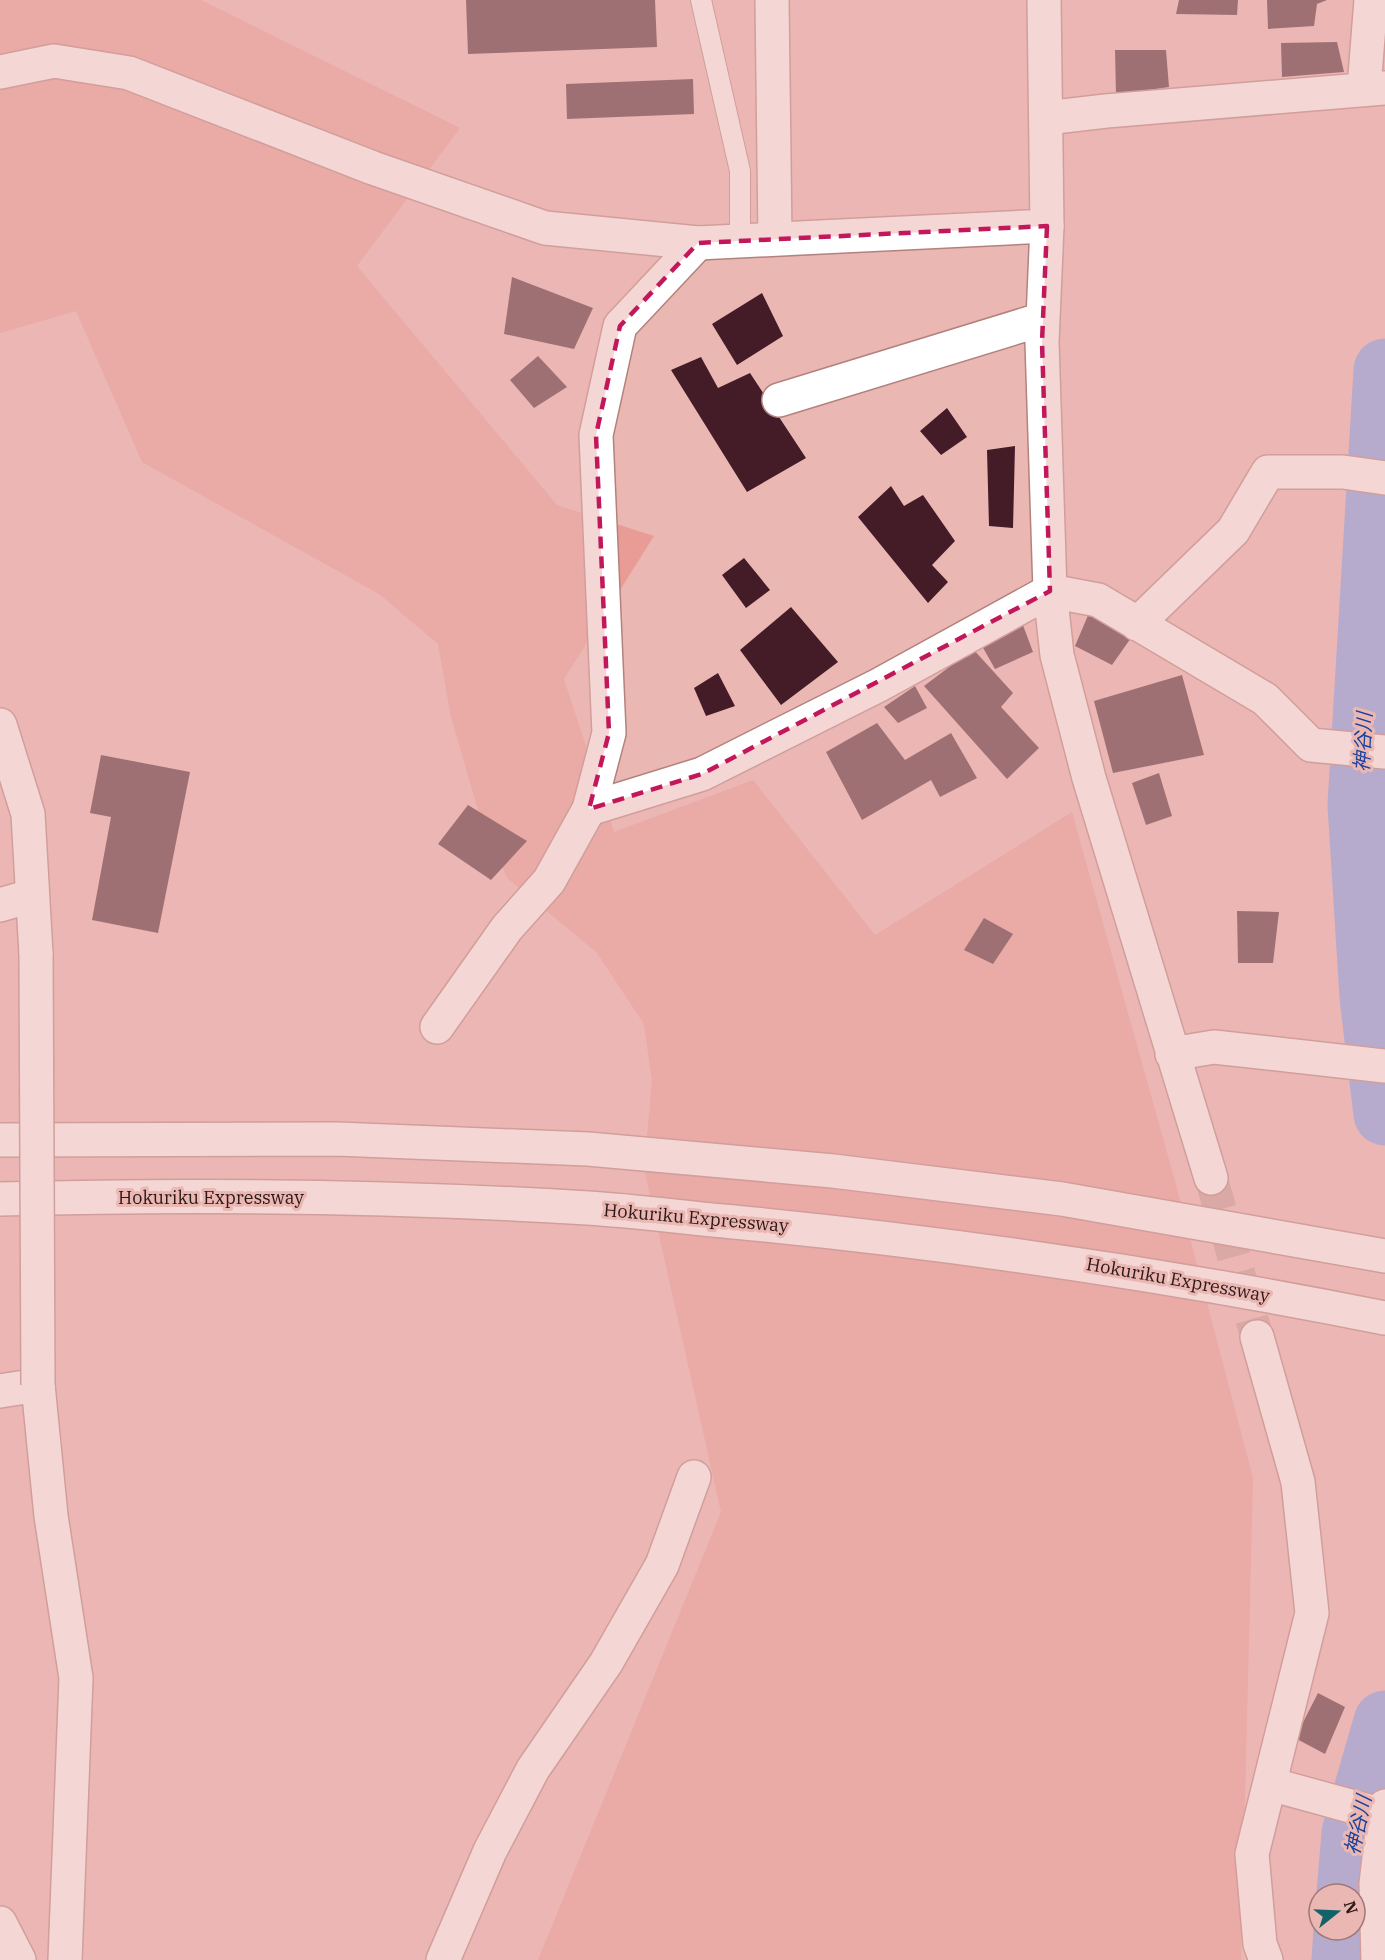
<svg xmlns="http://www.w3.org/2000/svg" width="1385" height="1960" font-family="'IBM Plex Serif','Noto Sans JP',serif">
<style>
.green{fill:#e99b96}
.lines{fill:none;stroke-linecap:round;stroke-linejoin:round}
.river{stroke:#779dec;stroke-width:63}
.building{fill:#431c27}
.street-tunnel{stroke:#c59794;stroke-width:33;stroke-dasharray:33 16;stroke-linecap:butt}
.lane-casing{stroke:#b2827e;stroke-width:22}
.street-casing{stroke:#b2827e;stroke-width:36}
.secondary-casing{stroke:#b2827e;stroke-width:36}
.highway-casing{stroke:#b2827e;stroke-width:36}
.lane{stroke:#fff;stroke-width:20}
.street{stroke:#fff;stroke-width:33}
.secondary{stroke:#fff;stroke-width:33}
.highway{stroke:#fff;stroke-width:33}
.secondary-bridge-casing{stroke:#b2827e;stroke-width:36;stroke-linecap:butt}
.secondary-bridge{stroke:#fff;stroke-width:33}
.marked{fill:none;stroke:#c2185b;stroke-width:4.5;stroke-dasharray:12 8;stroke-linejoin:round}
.labels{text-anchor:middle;stroke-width:6;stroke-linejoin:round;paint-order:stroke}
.street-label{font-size:18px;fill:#2b1817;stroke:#ebb7b3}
.water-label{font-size:20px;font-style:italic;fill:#1c429c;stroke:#ebb7b3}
</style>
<rect width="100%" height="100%" fill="#ebb7b3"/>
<path class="green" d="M0,0h201l259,128 -103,138 200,239 97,31 -90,143 50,153 139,-52 122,155 197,-123 104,373 77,293 -12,482h-703l183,-448 -77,-344 8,-87 -8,-57 -47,-71 -90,-75 -29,-68 -27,-93 -13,-73 -59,-50 -237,-132 -66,-151 -76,22z"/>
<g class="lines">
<path class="river" d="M1385,370l-26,435 12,192 14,117
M1348,1894l5,-61 32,-111
M1343,1960l2,-30"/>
</g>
<path class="building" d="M466,0h189l2,47 -189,7z
M1179,0h59l-1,15 -61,-1z
M1267,0h60l-10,4 -3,22 -46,3z
M1337,42l7,30 -62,5 -1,-34z
M1115,50h51l3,37 -53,8z
M693,79l1,35 -127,5 -1,-35z
M512,277l81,31 -19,41 -70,-15z
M762,293l21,43 -46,29 -25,-41z
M538,356l29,31 -33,21 -24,-28z
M701,357l17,31 32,-15 56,85 -59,34 -76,-122z
M947,408l20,29 -26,18 -21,-24z
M1015,446l-2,82 -24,-2 -2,-76z
M891,486l13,20 19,-11 32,46 -23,24 16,17 -20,21 -70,-86z
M744,558l26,32 -24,18 -24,-33z
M791,607l47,55 -57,43 -41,-55z
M1089,613l44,22 -21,30 -37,-19z
M1021,620l12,32 -38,17 -13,-23z
M973,649l40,44 -12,14 38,41 -32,31 -83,-93z
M718,673l17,33 -29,10 -12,-28z
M1182,675l22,80 -91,18 -19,-72z
M915,686l12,22 -29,15 -14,-16z
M877,723l28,37 46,-27 26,45 -37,19 -9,-17 -69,40 -36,-68z
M101,755l89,17 -32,161 -66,-13 19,-103 -21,-4z
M1159,773l13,43 -26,9 -14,-42z
M468,805l59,36 -36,39 -53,-36z
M1237,911l42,1 -6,51h-35z
M984,918l29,16 -20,30 -29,-14z
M1318,1693l27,14 -20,47 -30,-16z"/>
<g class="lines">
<path class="street-tunnel" d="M1211,1178l46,159"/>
<defs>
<path id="lane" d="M701,0l39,171v69"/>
<path id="street" d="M772,0l3,238
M1364,88l7,-88
M1046,118l60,-7 279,-23
M1047,226l-5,116 8,249 7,64 32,123 122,400
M779,400l264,-81
M1137,624l96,-93 35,-59h75l42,6
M589,809l113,-35 177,-89 171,-94 48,9 167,99 46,46 74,7
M0,905l31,-9
M437,1027l70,-99 42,-47 40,-72 20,-76 -13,-298 24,-109 78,-83
M1172,1054l42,-7 171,19
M1257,1337l41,145 14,131 -60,241 8,90 6,16
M0,1391l38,-6
M1270,1784l113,31
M0,1923l19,37
M443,1960l47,-109 43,-82 73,-106 56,-98 32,-88
M1378,1960l-2,-76 9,-78"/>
<path id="secondary" d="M0,72l54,-11 75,12 244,95 172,60 153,15 349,-17 -3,-226
M0,725l28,89 8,140
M38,1385l13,131 25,162 -11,282"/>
<path id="highway" d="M0,1140l337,-1 251,10 245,22 229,28 323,57
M0,1199c195,-5 393,-3 588,9 49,3 98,10 146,14 219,21 435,53 651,96"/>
</defs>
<use href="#lane" class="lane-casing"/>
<use href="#street" class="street-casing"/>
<use href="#secondary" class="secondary-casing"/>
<use href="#highway" class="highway-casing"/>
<use href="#lane" class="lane"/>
<use href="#street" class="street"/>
<use href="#secondary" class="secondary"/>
<use href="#highway" class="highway"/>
<defs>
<path id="secondary-bridge" d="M36,954l2,431"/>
</defs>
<use href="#secondary-bridge" class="secondary-bridge-casing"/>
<use href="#secondary-bridge" class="secondary-bridge"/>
</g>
<path d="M0 0H1385V1960H0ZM1047,226l-5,116 8,249 -348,183 -113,35 20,-76 -13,-298 24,-109 78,-83z" fill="#ebb7b3" fill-opacity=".55" fill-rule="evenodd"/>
<path class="marked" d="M1047,226l-5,116 8,249 -348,183 -113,35 20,-76 -13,-298 24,-109 78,-83z"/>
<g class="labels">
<g class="street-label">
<text x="211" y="1204">Hokuriku Expressway</text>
<text transform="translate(696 1218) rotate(5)" y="6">Hokuriku Expressway</text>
<text transform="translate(1178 1280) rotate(10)" y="6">Hokuriku Expressway</text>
</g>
<g class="water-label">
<text transform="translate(1363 742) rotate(-87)" y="7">神谷川</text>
<text transform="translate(1358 1825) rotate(-78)" y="7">神谷川</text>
</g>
</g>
<g transform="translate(1337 1912) rotate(72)"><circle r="28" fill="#ebb7b3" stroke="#9e7775" stroke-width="1.5"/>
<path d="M0-4.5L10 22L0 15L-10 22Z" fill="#136269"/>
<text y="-9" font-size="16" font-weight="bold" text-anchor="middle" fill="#2b1817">N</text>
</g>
</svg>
